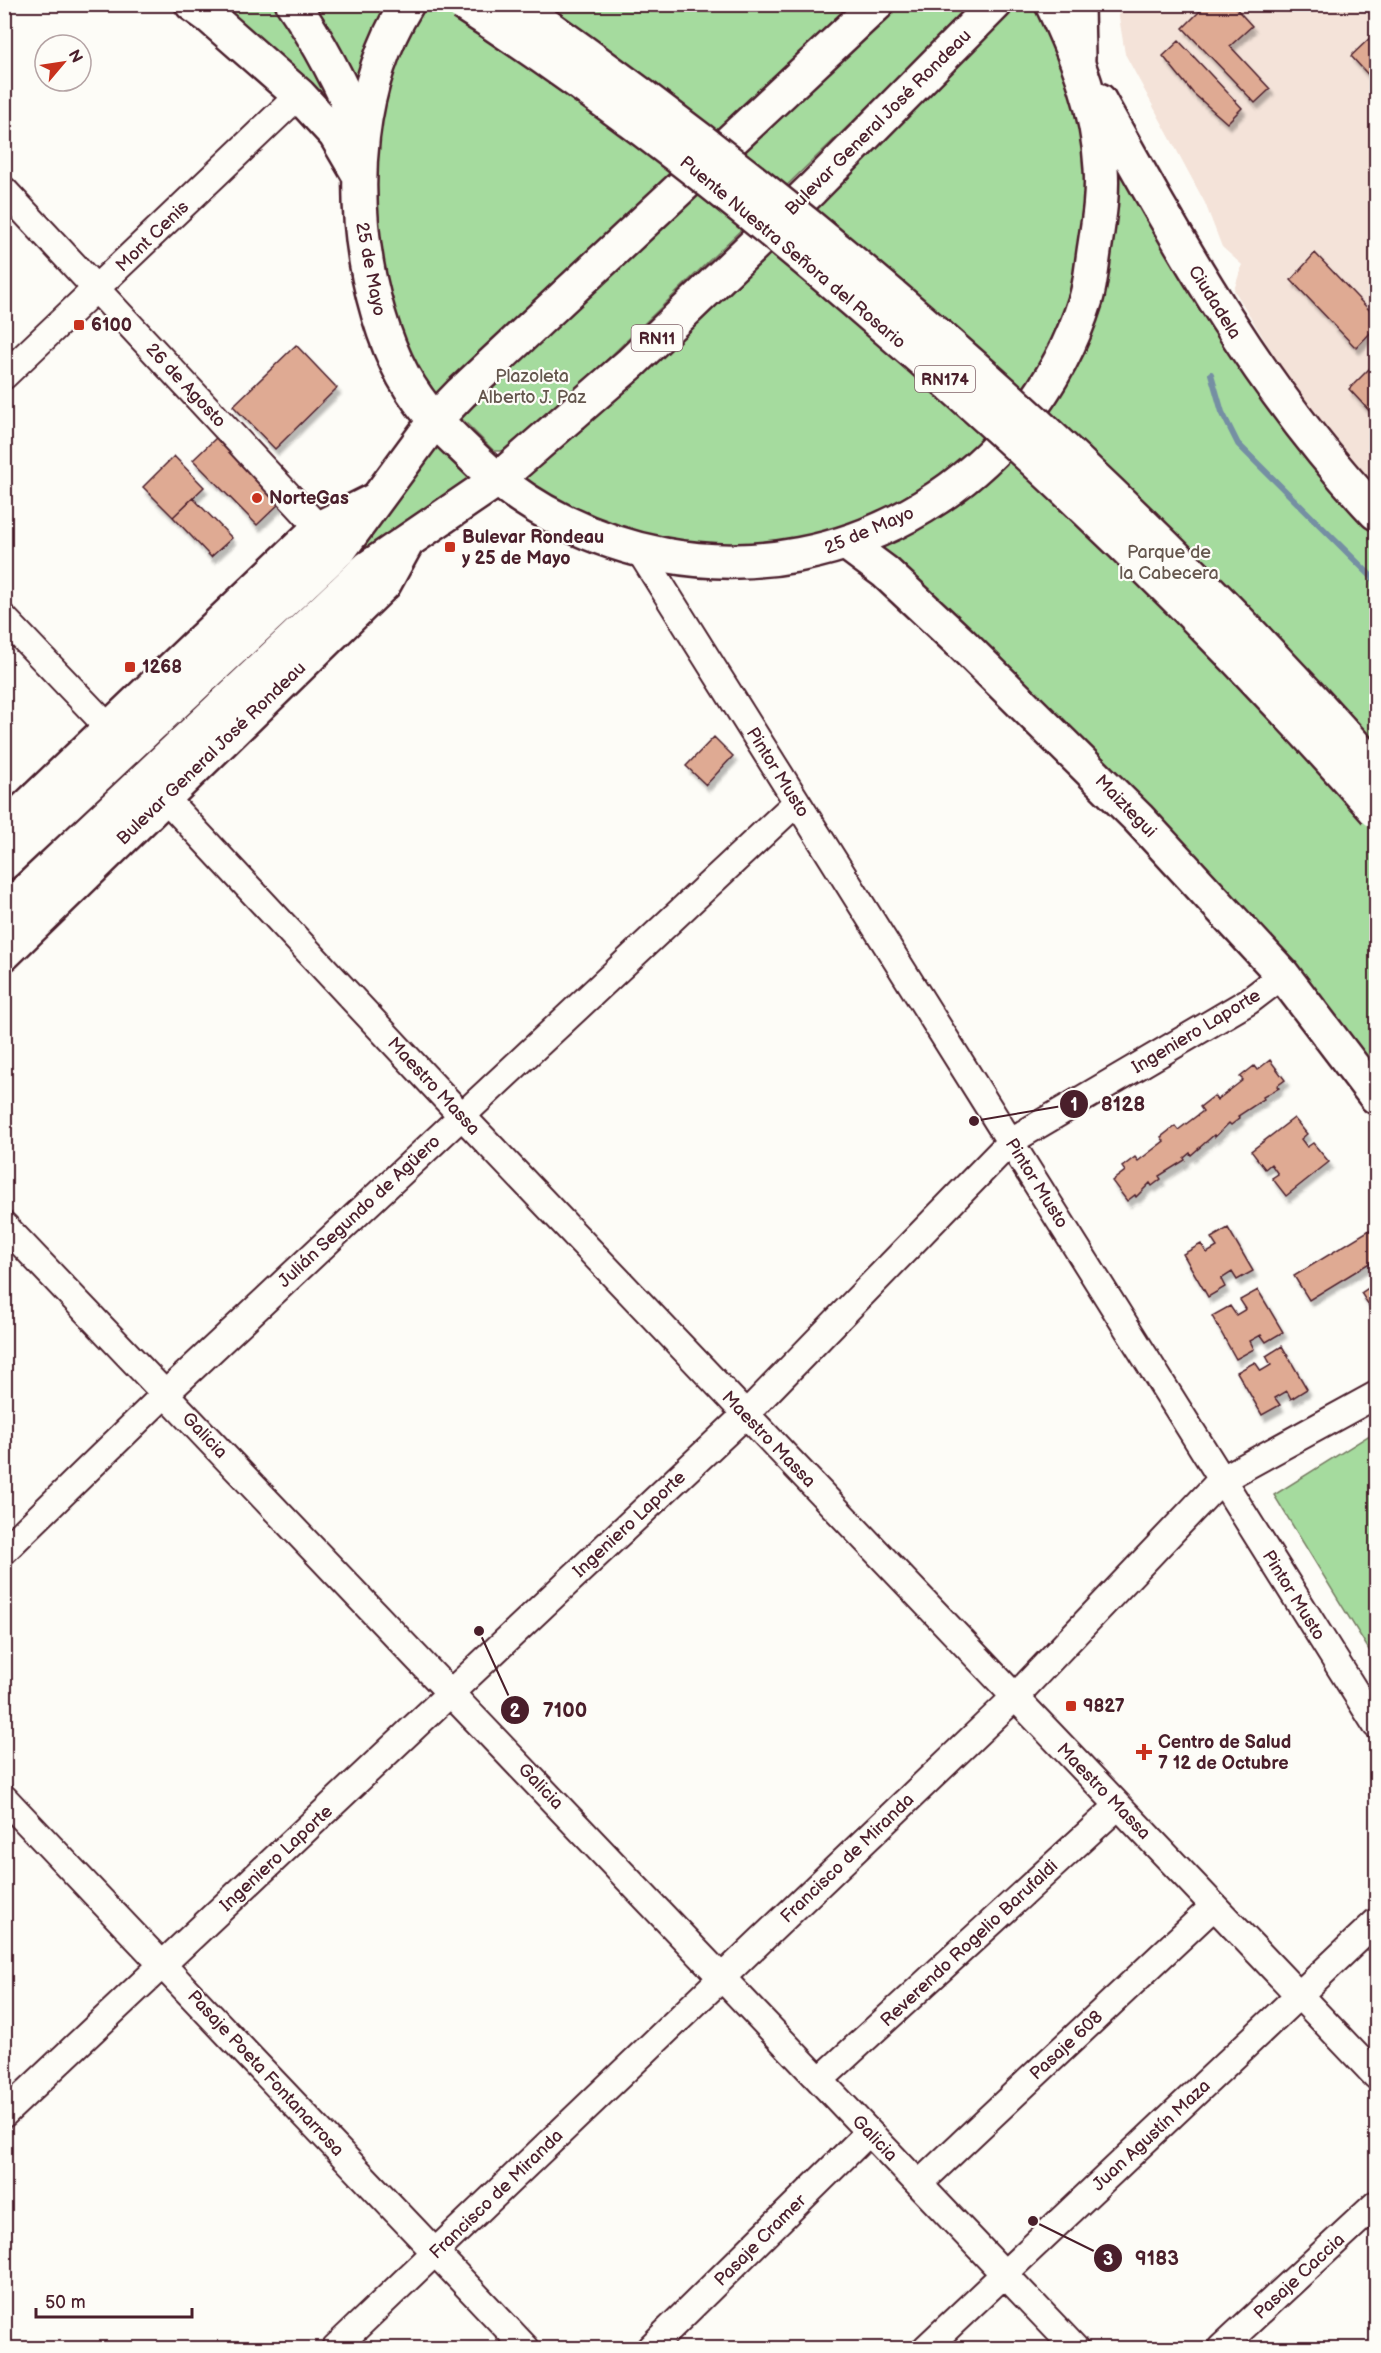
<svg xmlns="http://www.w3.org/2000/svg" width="1381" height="2353" font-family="'Balsamiq Sans',sans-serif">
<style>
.built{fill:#f4e3d9}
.green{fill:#a5db9e;stroke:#787d64;stroke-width:1.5}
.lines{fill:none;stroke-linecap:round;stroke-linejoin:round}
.stream{stroke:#758fa3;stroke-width:6}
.building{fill:#dfaa93;stroke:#4a1f2b;stroke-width:1.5;filter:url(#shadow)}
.minor-casing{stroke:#4a1f2b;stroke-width:30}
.secondary-casing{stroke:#4a1f2b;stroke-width:38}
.primary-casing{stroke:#4a1f2b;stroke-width:38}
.motorway-casing{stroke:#4a1f2b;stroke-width:38}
.minor{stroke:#fdfcf7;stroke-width:26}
.secondary{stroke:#fdfcf7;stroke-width:33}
.primary{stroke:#fdfcf7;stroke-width:33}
.motorway{stroke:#fdfcf7;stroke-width:33}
.motorway-bridge-casing{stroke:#4a1f2b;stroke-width:38;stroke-linecap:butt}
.motorway-bridge{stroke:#fdfcf7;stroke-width:33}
.poi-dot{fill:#c8321e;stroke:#fdfcf7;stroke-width:2}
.labels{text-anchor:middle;stroke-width:4.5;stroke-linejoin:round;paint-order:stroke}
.shield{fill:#fdfcf7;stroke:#806168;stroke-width:1.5}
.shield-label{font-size:16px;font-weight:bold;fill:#4a1f2b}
.street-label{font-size:18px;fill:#4a1f2b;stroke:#fdfcf7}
.poi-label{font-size:18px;font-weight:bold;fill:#4a1f2b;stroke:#fdfcf7;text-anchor:start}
.park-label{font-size:18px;fill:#65574e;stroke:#fdfcf7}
.leader{fill:none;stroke:#4a1f2b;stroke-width:2}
.callout-dot{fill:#4a1f2b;stroke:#fdfcf7;stroke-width:2}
.mark-label{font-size:18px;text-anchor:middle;font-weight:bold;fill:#fff}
.callout-label{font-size:20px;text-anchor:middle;font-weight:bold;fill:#4a1f2b;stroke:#fdfcf7;stroke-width:4.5;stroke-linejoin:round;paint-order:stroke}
</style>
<defs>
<filter id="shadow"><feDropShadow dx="3.5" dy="6" stdDeviation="1.5" flood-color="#0004"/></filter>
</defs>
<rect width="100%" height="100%" fill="#fdfcf7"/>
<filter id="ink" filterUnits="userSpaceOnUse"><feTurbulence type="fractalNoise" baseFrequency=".0167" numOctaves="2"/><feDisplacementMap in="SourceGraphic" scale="12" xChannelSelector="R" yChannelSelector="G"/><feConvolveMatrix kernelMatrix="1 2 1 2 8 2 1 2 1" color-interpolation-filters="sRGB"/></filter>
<g filter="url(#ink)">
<path class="built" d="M1117,5h259v484l-69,-79 -73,-120 8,-25 -20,-18 -17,-44 -80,-149z"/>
<path class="green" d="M192,5h685l-441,413 61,61 498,-474h57l90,172 234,336v584l-93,-122 -436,-432 -156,17 -194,-80 -91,64 -401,410v-125l370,-329 61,-81 -36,-50 -41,-194z
M893,5h80l-452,438 -14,8h-13l-33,-33 2,-9z
M1376,1431v225l-2,2 -100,-163z"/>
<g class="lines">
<path class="stream" d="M1211,374l11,38 16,32 138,137"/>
</g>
<path class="building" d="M1207,4h25l20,22 -22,20 40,43 -15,14 -72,-75z
M1376,32v45l-3,3 -22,-24z
M1179,41l63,67 -15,15 -34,-30 -30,-37z
M1315,253l61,64v10l-20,21 -65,-68z
M296,345l41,43 -62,61 -42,-43z
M1376,362v56l-27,-29z
M217,437l63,66 -23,22 -64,-65z
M174,456l30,31 -31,30 -30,-30z
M193,498l39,40 -21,19 -38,-40z
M714,737l19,19 -27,29 -20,-19z
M1270,1060l15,20 -8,6 2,2 -16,9 1,2 -26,17 2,2 -9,7 -2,-2 -14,14 -1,-2 -23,20 -1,-2 -6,5 1,2 -26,16 2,3 -9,7 -2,-3 -14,14 -1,-2 -8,6 -15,-20 13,-10 -3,-4 13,-10 3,4 26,-20 -3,-4 14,-11 3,4 25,-19 -3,-4 14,-11 3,4 26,-20 -3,-3 14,-11 3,4z
M1294,1118l13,16 -6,5 6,8 6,-4 16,19 -43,34 -14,-18 6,-4 -7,-10 -6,5 -14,-18z
M1376,1226v33l-67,41 -15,-24z
M1228,1228l25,43 -16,9 -5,-8 -11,7 4,8 -17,10 -25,-43 18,-10 6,9 10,-6 -6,-9z
M1376,1283v33l-15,-23z
M1258,1290l25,42 -17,10 -5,-7 -11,6 4,8 -18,10 -24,-43 18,-10 6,9 10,-6 -6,-9z
M1282,1346l25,43 -16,10 -4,-8 -12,7 5,7 -18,10 -25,-43 18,-10 6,9 10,-6 -5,-9z"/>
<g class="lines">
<defs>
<path id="minor" d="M4,190l315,338
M4,376l295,-281
M639,550l737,1175
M4,618l106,111
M165,798l296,317 915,961
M4,1225l1071,1123
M4,1551l161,-157 632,-592
M4,1798l522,550
M820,2080l298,-274
M4,2114l741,-699 266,-274 238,-140 34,-26
M919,2184l295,-278
M335,2348l680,-651 206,-217 155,-85
M650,2348l219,-216
M926,2348l450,-426
M1221,2348l155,-144"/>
<path id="secondary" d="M192,4l18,13 89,78 36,39 24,41
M407,4c-50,81 -56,182 -38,273 9,42 23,87 49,122 16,23 40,43 60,63 50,48 117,80 186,93 184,34 366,-77 422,-256 5,-17 6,-36 9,-54 4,-26 8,-51 6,-77 -3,-60 -24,-111 -49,-164
M1099,100c82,147 161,290 277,413
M846,543l39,29 76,71 177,175 145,157 93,122
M4,829l315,-301 56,-28
M4,954l380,-370 22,-40"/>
<path id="primary" d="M1077,4l1,54
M4,863l337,-315 95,-129 25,-26 416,-389
M4,912l364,-344 129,-88 134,-117 181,-174 183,-185"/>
<path id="motorway" d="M293,4c29,42 50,84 69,130"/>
</defs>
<use href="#minor" class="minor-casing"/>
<use href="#secondary" class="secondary-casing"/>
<use href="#primary" class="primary-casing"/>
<use href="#motorway" class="motorway-casing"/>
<use href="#minor" class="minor"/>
<use href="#secondary" class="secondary"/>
<use href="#primary" class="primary"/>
<use href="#motorway" class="motorway"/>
<defs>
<path id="motorway-bridge" d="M463,4c149,96 286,205 419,321 176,151 341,312 494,486
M516,4c316,222 604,477 860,765"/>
</defs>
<use href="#motorway-bridge" class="motorway-bridge-casing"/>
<use href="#motorway-bridge" class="motorway-bridge"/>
</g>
</g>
<g class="poi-dot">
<rect x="73" y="319" width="12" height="12" rx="3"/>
<circle cx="257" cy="498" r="6"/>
<rect x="444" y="541" width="12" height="12" rx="3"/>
<rect x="124" y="661" width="12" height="12" rx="3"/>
<rect x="1065" y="1700" width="12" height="12" rx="3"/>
<path d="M1141 1743h6v6h6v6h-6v6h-6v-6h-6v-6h6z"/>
</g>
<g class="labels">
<g class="shield">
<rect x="631.5" y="325" width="51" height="26" rx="4.5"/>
<rect x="915" y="366" width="60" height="26" rx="4.5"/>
</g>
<g class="shield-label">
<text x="657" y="344">RN11</text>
<text x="945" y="385">RN174</text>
</g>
<g class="street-label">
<text transform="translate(878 122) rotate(-45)" y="6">Bulevar General José Rondeau</text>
<text transform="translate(152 236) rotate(-44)" y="6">Mont Cenis</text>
<text transform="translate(793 252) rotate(40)" y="6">Puente Nuestra Señora del Rosario</text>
<text transform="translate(371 269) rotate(79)" y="6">25 de Mayo</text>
<text transform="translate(1215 302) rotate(58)" y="6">Ciudadela</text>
<text transform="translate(186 385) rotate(47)" y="6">26 de Agosto</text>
<text transform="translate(869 530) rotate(-23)" y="6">25 de Mayo</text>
<text transform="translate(211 753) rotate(-44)" y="6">Bulevar General José Rondeau</text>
<text transform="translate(778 772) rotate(58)" y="6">Pintor Musto</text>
<text transform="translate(1126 806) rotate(46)" y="6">Maiztegui</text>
<text transform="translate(1196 1031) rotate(-31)" y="6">Ingeniero Laporte</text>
<text transform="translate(434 1086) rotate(47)" y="6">Maestro Massa</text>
<text transform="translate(1037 1183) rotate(58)" y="6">Pintor Musto</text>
<text transform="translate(359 1211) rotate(-43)" y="6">Julián Segundo de Agüero</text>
<text transform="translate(205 1435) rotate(46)" y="6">Galicia</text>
<text transform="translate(769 1439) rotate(46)" y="6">Maestro Massa</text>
<text transform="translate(629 1524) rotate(-43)" y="6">Ingeniero Laporte</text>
<text transform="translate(1294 1595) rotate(58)" y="6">Pintor Musto</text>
<text transform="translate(541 1786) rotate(46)" y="6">Galicia</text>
<text transform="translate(1104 1791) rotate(46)" y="6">Maestro Massa</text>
<text transform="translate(276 1858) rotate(-43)" y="6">Ingeniero Laporte</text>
<text transform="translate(847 1858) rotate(-44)" y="6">Francisco de Miranda</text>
<text transform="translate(969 1943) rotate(-43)" y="6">Reverendo Rogelio Barufaldi</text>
<text transform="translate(1066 2045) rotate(-43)" y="6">Pasaje 608</text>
<text transform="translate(266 2073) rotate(47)" y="6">Pasaje Poeta Fontanarrosa</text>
<text transform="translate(1151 2135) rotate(-43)" y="6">Juan Agustín Maza</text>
<text transform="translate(875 2138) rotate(46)" y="6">Galicia</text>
<text transform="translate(496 2194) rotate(-44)" y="6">Francisco de Miranda</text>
<text transform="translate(760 2240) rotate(-45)" y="6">Pasaje Cramer</text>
<text transform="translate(1299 2276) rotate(-43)" y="6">Pasaje Caccia</text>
</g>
<g class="poi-label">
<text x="91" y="331">6100</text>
<text x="269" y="504">NorteGas</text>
<text x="462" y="543">Bulevar Rondeau<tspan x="462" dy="21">y 25 de Mayo</tspan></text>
<text x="142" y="673">1268</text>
<text x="1083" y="1712">9827</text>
<text x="1158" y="1748">Centro de Salud<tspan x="1158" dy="21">7 12 de Octubre</tspan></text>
</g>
<g class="park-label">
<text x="532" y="382">Plazoleta<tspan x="532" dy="21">Alberto J. Paz</tspan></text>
<text x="1169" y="558">Parque de<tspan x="1169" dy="21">la Cabecera</tspan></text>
</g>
</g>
<path class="leader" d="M974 1121L1074 1104M479 1631L515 1710M1033 2221L1108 2258"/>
<g class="callout-dot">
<circle cx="974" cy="1121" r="6"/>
<circle cx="479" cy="1631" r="6"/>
<circle cx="1033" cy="2221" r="6"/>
<circle cx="1074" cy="1104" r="15"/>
<circle cx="515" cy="1710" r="15"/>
<circle cx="1108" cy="2258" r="15"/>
</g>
<g class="mark-label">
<text x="1074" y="1111">1</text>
<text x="515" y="1717">2</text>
<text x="1108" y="2265">3</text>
</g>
<g class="callout-label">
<text x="1123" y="1111">8128</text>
<text x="565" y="1717">7100</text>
<text x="1157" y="2265">9183</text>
</g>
<rect width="1381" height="2353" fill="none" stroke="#fdfcf7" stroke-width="24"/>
<rect x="12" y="12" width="1357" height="2329" fill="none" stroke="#4a1f2b" stroke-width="2" filter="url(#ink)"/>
<g transform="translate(63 63) rotate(61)"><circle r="28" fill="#fdfcf7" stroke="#b5a4a5" stroke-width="1.5"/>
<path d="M0-4.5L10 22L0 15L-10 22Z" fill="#c8321e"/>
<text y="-9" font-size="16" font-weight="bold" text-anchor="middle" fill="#4a1f2b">N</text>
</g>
<path d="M36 2308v9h156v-9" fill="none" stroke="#4a1f2b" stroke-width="3"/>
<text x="45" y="2308" font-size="18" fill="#4a1f2b" stroke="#fdfcf7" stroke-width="4.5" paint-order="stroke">50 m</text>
</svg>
